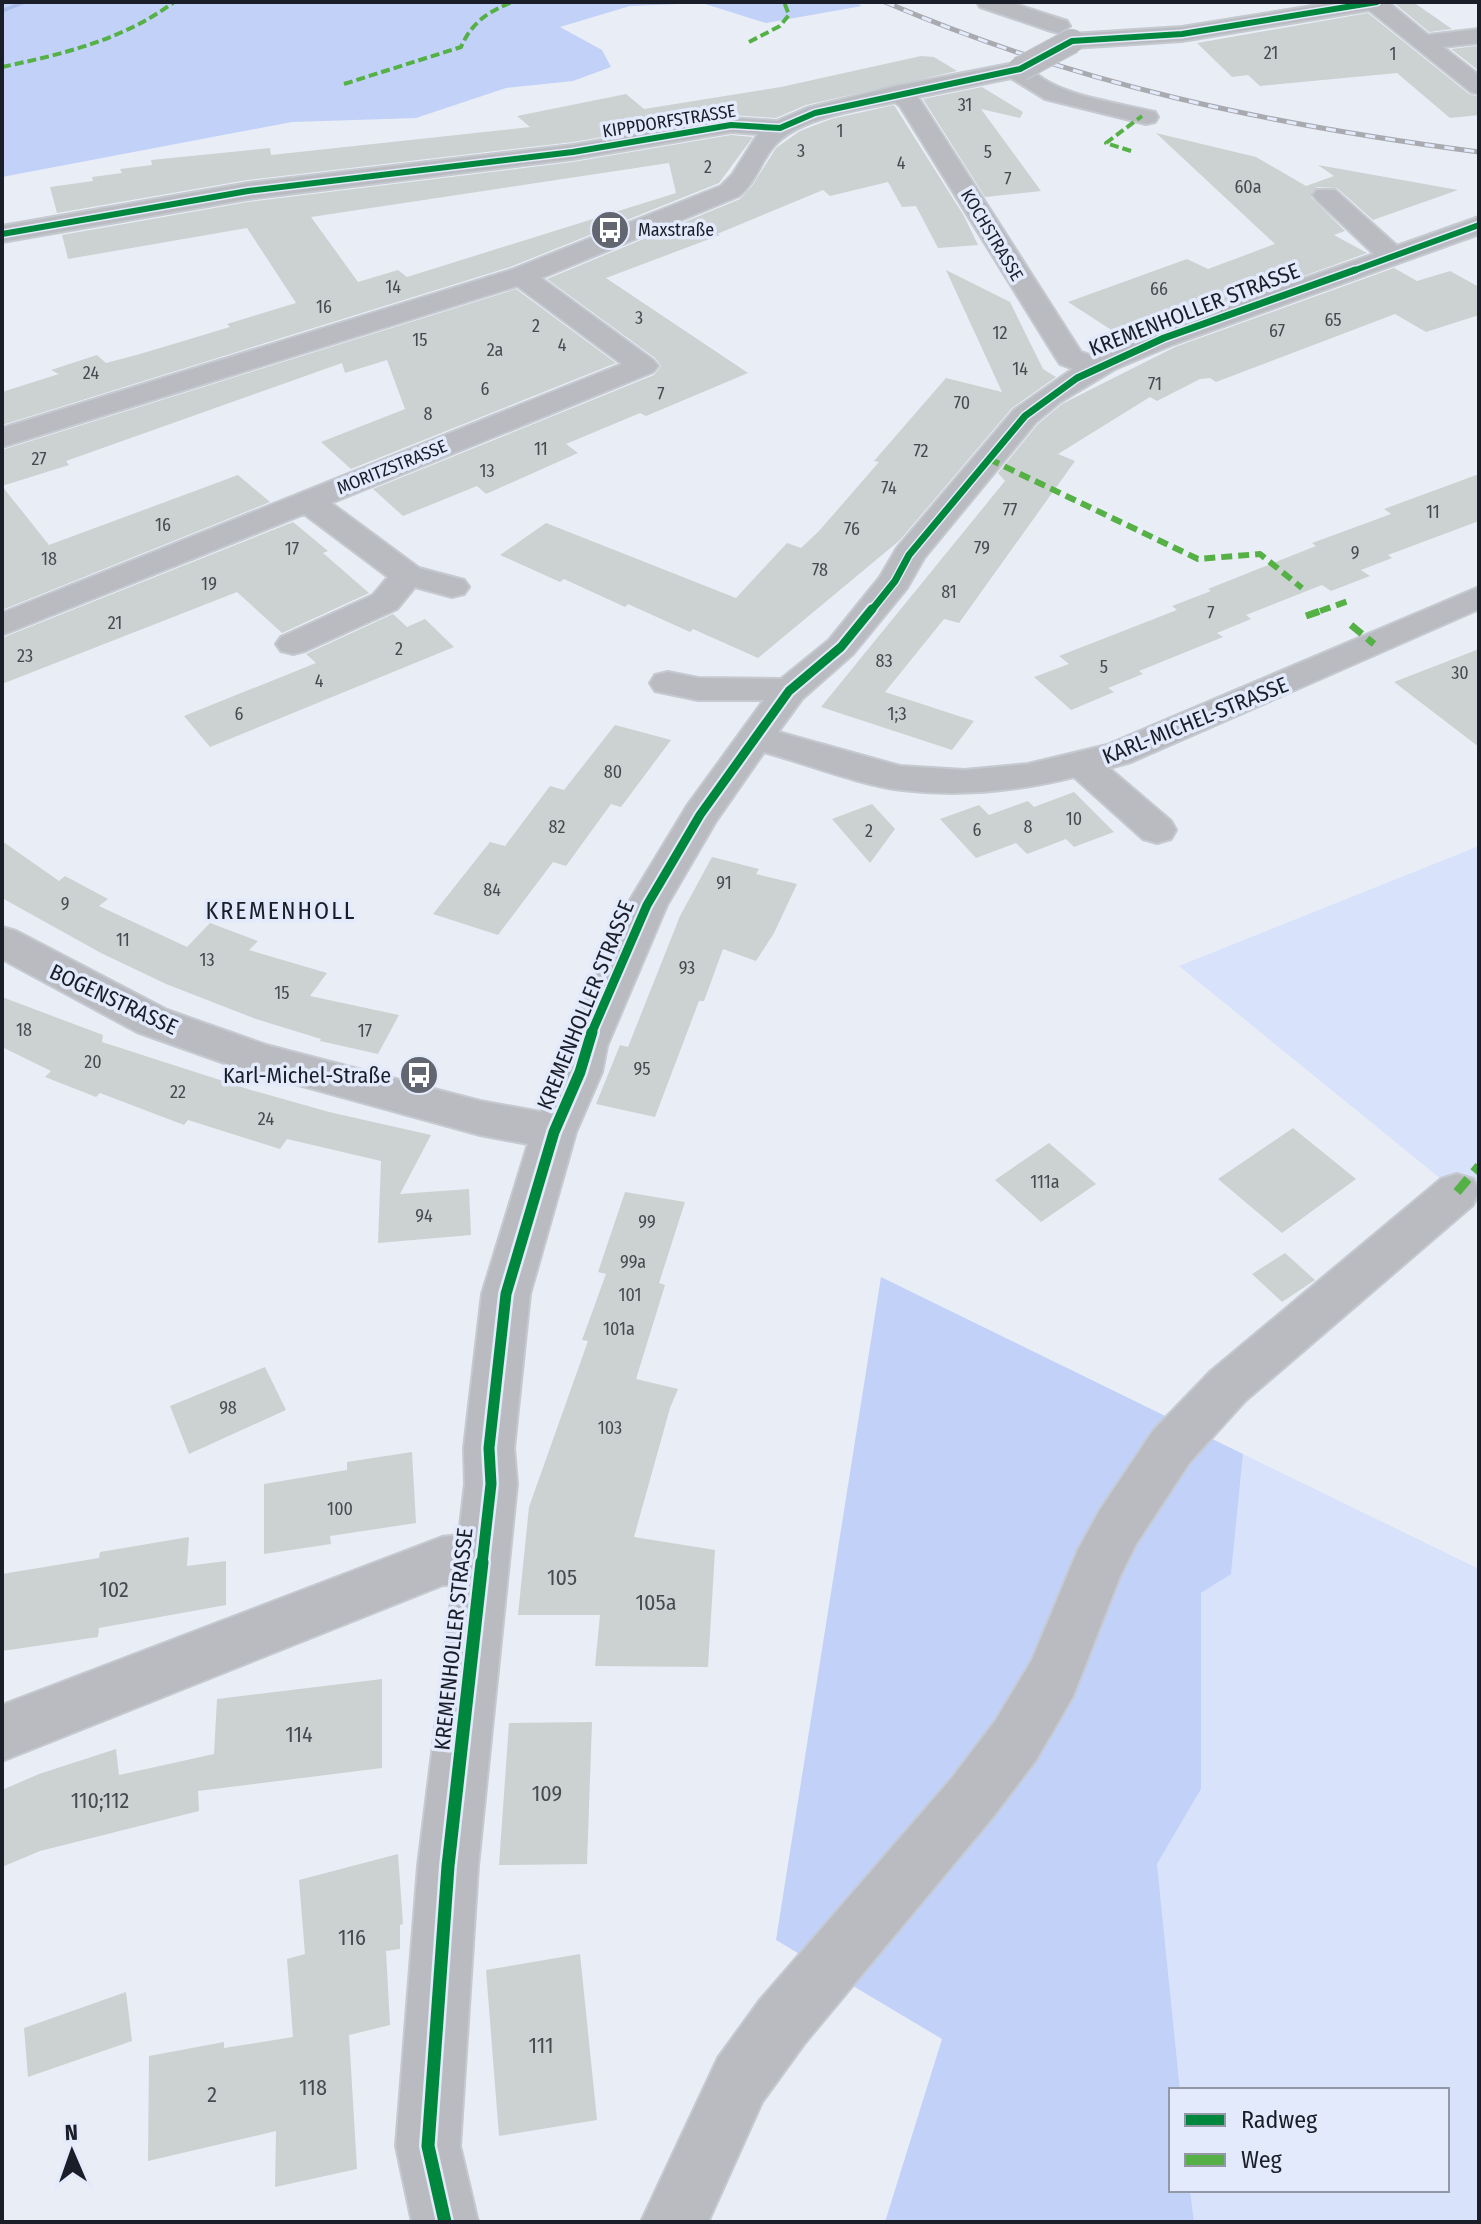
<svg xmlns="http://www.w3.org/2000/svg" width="1481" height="2224" font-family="'Fira Sans Condensed',sans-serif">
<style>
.green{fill:#d8e2fa}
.forest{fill:#c1d1f8}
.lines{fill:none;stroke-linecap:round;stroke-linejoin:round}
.stream{fill:#abbdeb;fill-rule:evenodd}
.building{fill:#ccd2d1;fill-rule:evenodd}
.minor-casing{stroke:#c5c9d0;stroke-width:4}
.minor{fill:#b9bbc0;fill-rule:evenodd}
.rail-casing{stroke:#a8aaaf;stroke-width:5}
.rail{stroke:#e3eafc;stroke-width:3;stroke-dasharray:10;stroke-linecap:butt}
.minor-bridge-casing{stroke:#c5c9d0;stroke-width:26;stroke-linecap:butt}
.minor-bridge{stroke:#b9bbc0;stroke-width:24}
.quiet-far3{stroke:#55b145;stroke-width:4;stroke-dasharray:9 4;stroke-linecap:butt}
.quiet-far2{stroke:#55b145;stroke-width:6;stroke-dasharray:11 6;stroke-linecap:butt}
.quiet-far1{stroke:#55b145;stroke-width:7;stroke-dasharray:14 7;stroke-linecap:butt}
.quiet{stroke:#55b145;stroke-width:9;stroke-dasharray:17 9;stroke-linecap:butt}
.cycleway-far4-casing{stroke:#e3eafc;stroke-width:9}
.cycleway-far3-casing{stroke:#e3eafc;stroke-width:10}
.cycleway-far2-casing{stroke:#e3eafc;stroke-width:13}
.cycleway-far1-casing{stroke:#e3eafc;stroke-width:16}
.cycleway-casing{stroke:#e3eafc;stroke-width:18}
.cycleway-far4{stroke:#00873e;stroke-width:6}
.cycleway-far3{stroke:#00873e;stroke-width:7}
.cycleway-far2{stroke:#00873e;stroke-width:9}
.cycleway-far1{stroke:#00873e;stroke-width:11}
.cycleway{stroke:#00873e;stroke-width:13}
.labels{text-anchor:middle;stroke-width:7;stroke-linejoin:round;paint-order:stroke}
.number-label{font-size:18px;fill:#464b52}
.far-street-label{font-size:18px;fill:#1a1e28;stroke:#e3eafc}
.far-poi-label{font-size:18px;fill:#1a1e28;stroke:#e3eafc;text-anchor:start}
.street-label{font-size:22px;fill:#1a1e28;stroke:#e3eafc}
.poi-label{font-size:22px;fill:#1a1e28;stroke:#e3eafc;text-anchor:end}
.near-number-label{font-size:22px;fill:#464b52}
.neighbourhood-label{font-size:24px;letter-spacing:2px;fill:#1a1e28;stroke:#e3eafc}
</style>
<rect width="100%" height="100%" fill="#e9edf6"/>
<path class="green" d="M1479,846v359l-22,-13 -278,-226z
M1243,1454l236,115v653h-285l-4,-32h257v-100h-267l-23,-226 44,-75v-196l30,-20z"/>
<path class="forest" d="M2,2h853l7,4 -96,17 -64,-20 -72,3 -70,21 42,23 9,17 -38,14 -67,7 -90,30 -124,4 -290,55z
M881,1277l362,177 -12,120 -30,19v196l-44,75 23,226h-9v100h19l4,32h-309l57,-183 -166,-99z"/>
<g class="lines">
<path class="stream" d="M20,2h9l-27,11v-4z"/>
</g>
<path class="building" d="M1393,2h20l39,27 -23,3z
M1368,13l101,81 10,3v18l-29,3 -53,-45 -137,13 -12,-11 -16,2 -35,-34z
M1476,46l3,3v22l-28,-22z
M921,56l13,1 23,14 -151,34 -30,13 -46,-3 -157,27 -326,38 -190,33 -7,-26 43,-6 -1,-4 30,-4 -2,-4 32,-4 -1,-5 119,-12 1,7 259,-28 -13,-11 109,-22 18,15 137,-22z
M982,87l41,25 -3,6 -39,-9 60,82 -56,6 -62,-98z
M894,105l70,111 14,29 -40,3 -22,-42 -14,1 -14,-25 -58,14 -7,-6 -106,44 3,1 -114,43 142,95 -102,43 -6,-3 -74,31 12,9 -92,41 -9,-8 -74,30 -30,-27 281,-114 7,-9 -6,-8 -108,-79 193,-80 12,-13 24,-38 24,-17 31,-12z
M1156,133l100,24 50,29 28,-10 -16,-11 140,25 -85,30 -36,-32 -20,-1 -6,10 34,34 -11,4 33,18 -240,87 -59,-38 119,-43 21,10 67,-25z
M731,135l22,2 -34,46 -209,84 -508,158v-33l57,-18 -8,-4 46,-15 9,8 34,-9 90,-27 -3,-3 69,-21 -49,-75 -179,31 -6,-24 186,-33 325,-40zM669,163l7,30 -269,84 -9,-7 -40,12 -47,-65z
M1394,268l23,13 33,-10 29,16v28l-53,17 -31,-18 -179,68 -6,-4 -10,1 -43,22 -7,-4 -92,57 17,7 -116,162 -15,-4 -59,73 89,29 -22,29 -131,-43 184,-226 -7,-8 40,-49 24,-20 113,-57z
M946,270l64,32 33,67 13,8 -44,31 -112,132 -142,118 -65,-29 -3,3 -62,-28 -3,3 -61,-28 -4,3 -60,-27 46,-32 190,75 51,-55 14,5 18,-17 60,-69 -5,-1 72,-83 56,14z
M516,289l100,74 -265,106 -30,-27 84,-33 -18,-49 -42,13 -3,-10 -276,98 3,4 -67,21v-36z
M1479,474v47l-91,34 4,3 -31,12 9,6 -39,15 -9,-6 -76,30 5,4 -34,14 6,4 -84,34 4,3 -35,14 6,4 -43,18 -37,-33 35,-13 -10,-8 118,-46 -5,-4 39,-15 -3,-2 108,-43 -4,-3 79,-29 -7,-5z
M238,475l32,27 -268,108v-124l47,59z
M293,522l35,29 -5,2 46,40 -87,40 -45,-41 -235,92v-46z
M393,614l14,13 18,-8 29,28 -244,100 -26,-31 132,-53 -10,-9z
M1479,649v98l-85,-65z
M615,725l56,15 -50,67 -10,-3 -45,62 -13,-4 -55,73 -65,-21 57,-72 15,4 45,-60 14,4z
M1074,792l40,40 -40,15 -8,-8 -39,15 -11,-11 -40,15 -36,-39 39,-14 10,10 39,-14 6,6z
M872,804l23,25 -25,34 -38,-44z
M2,841l57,40 6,-5 43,23 -9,7 88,41 23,-24 48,18 -9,9 78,23 -17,23 89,19 -21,39 -58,-13 1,-2 -65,-20 -90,-35 -65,-31 -99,-55z
M712,857l47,12 -3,5 41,10 -23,49 -18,28 -33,-12 -19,52h-5l-44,116 -59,-13 24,-59 8,2 52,-131z
M2,997l101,38 -1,7 149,48 78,22 102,23 -31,59 69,-5 2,46 -93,8 3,-82 -94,-22 -7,10 -92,-29 -4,5 -84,-32 -4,4 -51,-20 6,-6 -49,-24z
M1293,1128l63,51 -74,54 -64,-54z
M1049,1143l47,41 -55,38 -46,-42z
M625,1192l60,10 -26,81 6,2 -29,94 42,10 -8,19 -36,129 81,13 -7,117 -113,-1 5,-51h-82l11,-108 59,-166 -6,-1 24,-66 -8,-2z
M1285,1253l30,27 -33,22 -30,-28z
M265,1367l21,43 -97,44 -19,-48z
M412,1452l4,71 -86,13 1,8 -67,10v-70l83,-14v-8z
M189,1537l-2,29 39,-5v44l-127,23 -1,9 -96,14v-77l97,-16 1,-6z
M382,1679v89l-184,23 1,20 -159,40 -38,16v-77l37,-16 77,-25 3,26 95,-21 3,-55z
M592,1722l-5,142 -88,1 10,-142z
M398,1854l5,70 -3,1v24l-14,2 4,74 -41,10 8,134 -82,18 1,-56 -128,30 1,-105 75,-14v6l69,-11 -6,-78 18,-5 -6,-74z
M580,1954l17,166 -98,16 -13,-166z
M126,1992l6,49 -104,36 -4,-49z"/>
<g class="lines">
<defs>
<path id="minor" d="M977,2h32l58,19 3,5 -11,7 -8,-2 -71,-24z
M1337,2h51l40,33 51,-6v14l-36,4 36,28v19l-8,-2 -102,-82 -187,31 -110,7 -8,-2 -3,-5 3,-5 8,-2 110,-7z
M1020,62l8,2c19,31 91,39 127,48l3,5 -3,5 -9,2 -101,-25 -34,-21 -93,19 163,255 14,5 58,-25 221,-78 -57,-54 -4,-5 4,-5h18l62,56 82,-29v17l-305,110 -59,25 -55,33 -24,20 -112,136 -17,30 -54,66 -51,45 -24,33 122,34 64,4 64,-6 79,-19 372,-158v22l-348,153 -22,6 62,53 5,9 -5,9 -14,4 -14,-4 -69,-62c-57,14 -114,20 -172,13 -40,-4 -97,-27 -138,-38l-48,69 -49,84 -60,141 -5,26 -26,60 -46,162 -16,154 3,36 -39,382 -18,280 18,76h-66l-16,-76 22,-280 35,-281h-10l-441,176v-56l440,-168 17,-2 6,-51 -1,-36 18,-154 46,-150 -48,-9 -236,-65 -107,-38 -135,-73v-32l14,4 151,79 99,35 214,56 61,11 17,-40 7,-26 62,-141 60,-99 77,-106h-66l-43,-9 -5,-8 5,-8 13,-3 30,6 83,1 48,-39 51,-63 17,-29 117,-138 59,-41 -13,-5 -4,-6 -156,-252 -5,-4c-36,8 -96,15 -121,44 -14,16 -18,36 -35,50l-198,82 112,82 5,6 -5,6 -322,131 88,65 45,12 5,7 -5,7 -12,3 -37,-10 -18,22 -92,42 -12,3 -12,-3 -5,-7 5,-7 92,-42 15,-18 -84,-63 -302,121v-22l620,-249 -105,-78 -515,161v-19l509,-158 210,-84 11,-11 26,-41 -27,-2 -158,27 -325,40 -246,43v-16l246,-43 325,-38 158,-27 46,3 30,-13 90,-22z
M1457,1174l16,5 6,11 -6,15 -228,196 -56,62 -53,81 -16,32 -47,120 -37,64 -44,58 -188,226 -42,58 -54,120h-67l77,-164 42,-58 192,-222 44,-58 36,-60 46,-110 22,-40 53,-79 58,-60 230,-192z"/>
</defs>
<use href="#minor" class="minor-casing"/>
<use href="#minor" class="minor"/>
<defs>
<path id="rail" d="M885,2c197,84 382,122 594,150"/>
</defs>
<use href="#rail" class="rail-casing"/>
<use href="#rail" class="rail"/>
<defs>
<path id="minor-bridge" d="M1020,69l52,-28"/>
</defs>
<use href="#minor-bridge" class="minor-bridge-casing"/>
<use href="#minor-bridge" class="minor-bridge"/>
<path class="quiet-far3" d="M749,42l31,-16 9,-11 -5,-13
M2,67c61,-13 121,-27 172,-65
M344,84l117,-37c11,-25 27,-35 51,-45
M1131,151l-25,-8 36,-27"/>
<path class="quiet-far2" d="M989,459l209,100 62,-5 42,34
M1320,611l31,-11"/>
<path class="quiet-far1" d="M1306,616l20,-7
M1351,625l23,19"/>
<path class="quiet" d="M1457,1192l22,-26"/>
<defs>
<path id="cycleway-far4" d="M2,234l246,-43 325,-39 158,-27 49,3 35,-15 205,-44 52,-28 110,-7 195,-32
M1350,272l129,-47"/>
<path id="cycleway-far3" d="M871,611l24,-30 14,-26 116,-139 52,-38 87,-40 191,-68"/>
<path id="cycleway-far2" d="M591,1034l56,-129 53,-90 89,-124 52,-44 31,-38"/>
<path id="cycleway-far1" d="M482,1564l9,-80 -2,-36 17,-154 48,-162 26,-60 12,-40"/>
<path id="cycleway" d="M445,2222l-17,-76 20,-280 34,-304"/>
</defs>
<use href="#cycleway-far4" class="cycleway-far4-casing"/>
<use href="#cycleway-far3" class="cycleway-far3-casing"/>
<use href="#cycleway-far2" class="cycleway-far2-casing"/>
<use href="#cycleway-far1" class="cycleway-far1-casing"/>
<use href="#cycleway" class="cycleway-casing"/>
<use href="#cycleway-far4" class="cycleway-far4"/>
<use href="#cycleway-far3" class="cycleway-far3"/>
<use href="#cycleway-far2" class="cycleway-far2"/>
<use href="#cycleway-far1" class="cycleway-far1"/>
<use href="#cycleway" class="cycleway"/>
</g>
<defs>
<symbol id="bus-disc" viewBox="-11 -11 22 22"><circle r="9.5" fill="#626670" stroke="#e3eafc"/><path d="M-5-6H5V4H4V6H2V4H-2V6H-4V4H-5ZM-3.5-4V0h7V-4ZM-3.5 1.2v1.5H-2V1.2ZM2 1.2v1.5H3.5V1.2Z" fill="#fff"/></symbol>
</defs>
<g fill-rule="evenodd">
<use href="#bus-disc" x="588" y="208" width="44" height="44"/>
<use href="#bus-disc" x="397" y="1053" width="44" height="44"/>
</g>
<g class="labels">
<g class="number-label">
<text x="1271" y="59">21</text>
<text x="1393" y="60">1</text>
<text x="965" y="111">31</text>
<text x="840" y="137">1</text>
<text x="801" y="157">3</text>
<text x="988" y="158">5</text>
<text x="901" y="169">4</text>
<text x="708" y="173">2</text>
<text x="1008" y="185">7</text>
<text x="1248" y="193">60a</text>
<text x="393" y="293">14</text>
<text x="1159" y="295">66</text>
<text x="324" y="313">16</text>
<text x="639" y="324">3</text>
<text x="1333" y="326">65</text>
<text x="536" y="332">2</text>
<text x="1277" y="337">67</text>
<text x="1000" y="339">12</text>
<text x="420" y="346">15</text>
<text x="562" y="351">4</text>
<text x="495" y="356">2a</text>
<text x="1020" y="375">14</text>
<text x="91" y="379">24</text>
<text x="1155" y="390">71</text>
<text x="485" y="395">6</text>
<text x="661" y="400">7</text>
<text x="962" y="409">70</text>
<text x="428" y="420">8</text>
<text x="541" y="455">11</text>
<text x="921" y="457">72</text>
<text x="39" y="465">27</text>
<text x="487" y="477">13</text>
<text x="889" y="494">74</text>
<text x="1010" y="516">77</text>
<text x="1433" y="518">11</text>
<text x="163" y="531">16</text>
<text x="852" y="535">76</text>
<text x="982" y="554">79</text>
<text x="292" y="555">17</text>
<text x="1355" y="559">9</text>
<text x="49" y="565">18</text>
<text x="820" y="576">78</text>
<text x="209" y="590">19</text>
<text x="949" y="598">81</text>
<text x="1211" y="619">7</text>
<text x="115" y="629">21</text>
<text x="399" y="655">2</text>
<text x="25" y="662">23</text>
<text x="884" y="667">83</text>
<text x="1104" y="673">5</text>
<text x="1460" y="679">30</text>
<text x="319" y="687">4</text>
<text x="239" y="720">6</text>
<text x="897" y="720">1;3</text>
<text x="613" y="778">80</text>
<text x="1074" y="825">10</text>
<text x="557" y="833">82</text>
<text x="1028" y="833">8</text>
<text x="977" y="836">6</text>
<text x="869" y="837">2</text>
<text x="724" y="889">91</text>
<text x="492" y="896">84</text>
<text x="65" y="910">9</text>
<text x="123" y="946">11</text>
<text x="207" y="966">13</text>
<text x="687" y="974">93</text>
<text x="282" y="999">15</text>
<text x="24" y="1036">18</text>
<text x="365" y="1037">17</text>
<text x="93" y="1068">20</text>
<text x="642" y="1075">95</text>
<text x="178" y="1098">22</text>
<text x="266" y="1125">24</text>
<text x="1045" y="1188">111a</text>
<text x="424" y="1222">94</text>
<text x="647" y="1228">99</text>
<text x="633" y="1268">99a</text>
<text x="630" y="1301">101</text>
<text x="619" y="1335">101a</text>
<text x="228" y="1414">98</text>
<text x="610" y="1434">103</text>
<text x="340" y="1515">100</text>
</g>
<g class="far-street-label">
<text transform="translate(669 121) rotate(-9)" y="6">KIPPDORFSTRASSE</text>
<text transform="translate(992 235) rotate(59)" y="6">KOCHSTRASSE</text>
<text transform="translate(392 467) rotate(-22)" y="6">MORITZSTRASSE</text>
</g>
<g class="far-poi-label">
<text x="638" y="236">Maxstraße</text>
</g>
<g class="street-label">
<text transform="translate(1194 309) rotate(-21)" y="8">KREMENHOLLER STRASSE</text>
<text transform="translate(1195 720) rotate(-22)" y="8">KARL-MICHEL-STRASSE</text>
<text transform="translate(114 999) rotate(25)" y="8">BOGENSTRASSE</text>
<text transform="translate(585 1005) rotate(-68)" y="8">KREMENHOLLER STRASSE</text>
<text transform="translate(453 1639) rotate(-84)" y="8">KREMENHOLLER STRASSE</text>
</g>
<g class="poi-label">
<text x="391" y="1083">Karl-Michel-Straße</text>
</g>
<g class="near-number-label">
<text x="562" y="1585">105</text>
<text x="114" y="1597">102</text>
<text x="656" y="1610">105a</text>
<text x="299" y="1742">114</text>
<text x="547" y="1801">109</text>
<text x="100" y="1808">110;112</text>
<text x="352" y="1945">116</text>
<text x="541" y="2053">111</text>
<text x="313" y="2095">118</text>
<text x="212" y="2102">2</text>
</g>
<g class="neighbourhood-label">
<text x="281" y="919">KREMENHOLL</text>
</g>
</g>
<rect width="1481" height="2224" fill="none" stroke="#1a1e28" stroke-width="8"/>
<rect x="1169" y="2088" width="280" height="104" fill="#e3eafc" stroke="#9398a7" stroke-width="2"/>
<rect x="1185" y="2114" width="40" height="12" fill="#00873e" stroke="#9398a7" stroke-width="2"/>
<text x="1241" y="2128" font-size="24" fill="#1a1e28">Radweg</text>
<rect x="1185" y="2154" width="40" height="12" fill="#55b145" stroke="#9398a7" stroke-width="2"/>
<text x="1241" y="2168" font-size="24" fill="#1a1e28">Weg</text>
<g transform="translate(72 2152) rotate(358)" stroke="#e3eafc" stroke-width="6" paint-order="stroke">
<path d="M0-6L14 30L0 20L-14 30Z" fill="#1a1e28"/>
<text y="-12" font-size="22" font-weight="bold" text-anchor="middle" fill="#1a1e28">N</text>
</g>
</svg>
